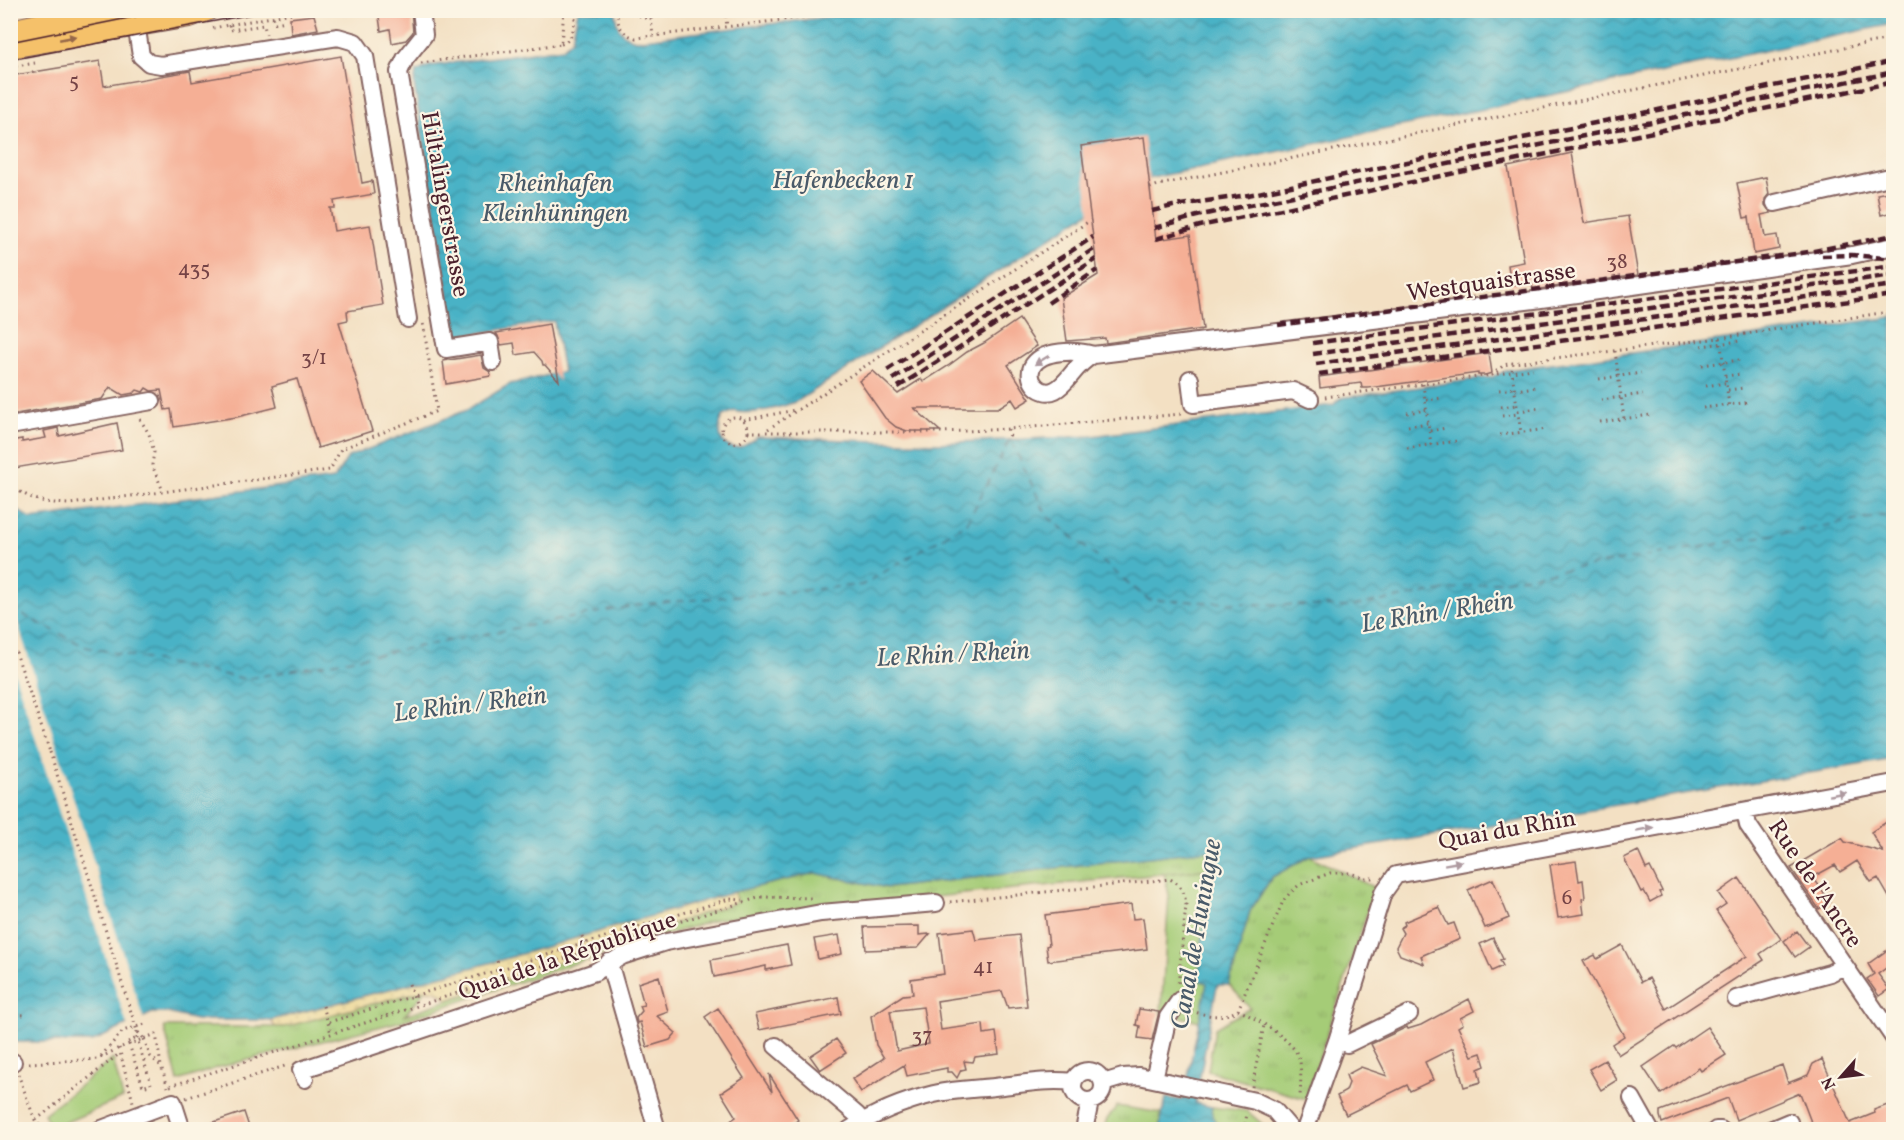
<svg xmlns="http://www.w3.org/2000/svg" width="1904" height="1140" font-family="Vollkorn,serif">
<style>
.grass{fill:#a5cc77;stroke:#787651;stroke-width:1.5}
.sand{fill:url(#sand-dots);stroke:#9c7c64;stroke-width:1.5}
.park{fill:url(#park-tufts);stroke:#787651;stroke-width:1.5}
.water{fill:url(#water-waves);stroke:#496878;stroke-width:1.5}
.pier{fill:#f3e0c3}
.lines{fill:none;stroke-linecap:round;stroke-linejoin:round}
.ferry{stroke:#495a69;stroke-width:1.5;stroke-dasharray:8 6;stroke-linecap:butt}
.building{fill:#f5af95;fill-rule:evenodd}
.minor-casing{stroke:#856360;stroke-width:20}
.major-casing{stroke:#856360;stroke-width:22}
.path{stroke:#856360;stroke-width:3;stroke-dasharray:1.5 4.5;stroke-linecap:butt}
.minor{stroke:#fff;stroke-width:16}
.major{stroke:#f5c16b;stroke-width:20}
.tram{stroke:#4a1f2b;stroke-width:1.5}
.rail{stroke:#4a1f2b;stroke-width:4.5;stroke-dasharray:9 4.5;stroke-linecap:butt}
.path-bridge{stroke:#856360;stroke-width:3;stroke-dasharray:1.5 4.5;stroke-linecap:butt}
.oneway{fill:#976848}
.oneway2{fill:#ae9aa0}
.labels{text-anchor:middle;stroke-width:4.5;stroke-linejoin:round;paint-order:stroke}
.number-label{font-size:21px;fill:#754346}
.street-label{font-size:24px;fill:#4a1f2b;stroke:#fcf5e5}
.water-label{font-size:26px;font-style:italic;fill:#495a69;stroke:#fcf5e5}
</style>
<defs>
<pattern id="sand-dots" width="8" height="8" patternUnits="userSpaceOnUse" patternTransform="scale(1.5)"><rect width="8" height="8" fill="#eeda9e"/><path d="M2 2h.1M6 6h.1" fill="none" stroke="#cebb88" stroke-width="1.8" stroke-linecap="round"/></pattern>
<pattern id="park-tufts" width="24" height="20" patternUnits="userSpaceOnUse" patternTransform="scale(1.5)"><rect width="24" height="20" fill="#a5cc77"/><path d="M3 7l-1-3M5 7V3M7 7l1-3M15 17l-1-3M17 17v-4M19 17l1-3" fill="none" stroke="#90af67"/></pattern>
<pattern id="water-waves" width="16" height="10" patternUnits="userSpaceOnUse" patternTransform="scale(1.5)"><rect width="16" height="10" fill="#48b2c6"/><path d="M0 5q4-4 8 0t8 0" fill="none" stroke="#3e90a1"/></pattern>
</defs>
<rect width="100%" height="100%" fill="#fcf5e5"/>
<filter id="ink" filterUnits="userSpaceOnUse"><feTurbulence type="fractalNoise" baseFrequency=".0167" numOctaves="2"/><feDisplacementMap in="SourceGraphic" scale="12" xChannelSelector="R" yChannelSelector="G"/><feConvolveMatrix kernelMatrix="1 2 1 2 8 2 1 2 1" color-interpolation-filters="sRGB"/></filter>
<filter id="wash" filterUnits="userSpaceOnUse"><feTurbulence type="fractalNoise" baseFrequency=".008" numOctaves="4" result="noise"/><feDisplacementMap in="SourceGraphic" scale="24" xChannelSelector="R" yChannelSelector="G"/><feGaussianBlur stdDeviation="1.35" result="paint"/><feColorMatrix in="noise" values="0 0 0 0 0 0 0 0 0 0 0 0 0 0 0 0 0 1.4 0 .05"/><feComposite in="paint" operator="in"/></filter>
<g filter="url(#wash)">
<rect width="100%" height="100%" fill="#f3e0c3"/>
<path class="grass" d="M1210,869l-12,111 9,3 -7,38 -39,-8 8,-118 -5,-22z
M113,1059l10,39 -71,30 -8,-14z"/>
<path class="sand" d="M734,892l3,10 -289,98 -11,-9 -11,-1 -141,37h-10l-4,-7 226,-59z"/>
<path class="park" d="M1208,850l2,19 -492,50 -109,33 -207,69 -182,46 -42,14 -14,-54h121l141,-37 -21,25 332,-113 -3,-10 81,-19 73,15z
M1310,856l65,32 -69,211 -98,-28 7,-43 35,-20 -21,-23 21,-74 22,-34z
M1117,1106l45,7 -3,16 -56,1 4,-11z
M1212,1107l35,4 21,18h-49l-6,-12z"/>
<path class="water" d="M886,10l1007,1v13l-742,154 -26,11 -326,211c-15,7 -49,16 -65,11l-11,5c-6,11 -5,31 12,32 8,0 16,-6 22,-11l181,6 154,-7 241,-31 7,-7 152,-21 16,-7 385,-53v442l-583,97 -38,21 -22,34 -21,74h-11l-2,6 -21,112 17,4 1,10 6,12h-60l7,-31 17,2 24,-117 -9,-3 12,-111 -2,-19 -320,38 -73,-15 -81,19 -237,69 -226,59h-75l-28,-7h-16l-60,29h-81l-1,-537 21,14 303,-40 14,-22 119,-47 43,-26 53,-12 -9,-51 -99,16 -41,-253 2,-12 13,-6 134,-18 9,-9 6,-28h37c1,15 5,25 21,29z"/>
<path class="pier" d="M11,602l133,418 -16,8 -117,-366z"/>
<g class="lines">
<path class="ferry" d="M1011,441l36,75 102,84 198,7 547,-93
M10,608l76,39 160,32 398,-75 218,-19 105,-62 43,-84"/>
</g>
<g id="blocks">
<path class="building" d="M378,10h33l2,22 -7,8 -14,3 -2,-14 -9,2z
M314,15l4,14 -27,5 -1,-16z
M341,56l21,127 10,-2 2,13 -40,7 1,7h-5l4,23 36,-6 13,80 -36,6 1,9 -9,2 33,109 -54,17 -21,-69 -25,7 5,21 -40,10 -63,10 -3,-18 -6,1 -4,-20 -10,1 -5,-3 -3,4 -6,-2 -3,3 -11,2 -13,-8 -8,12 -92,16v-339l90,-15 4,25 86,-15 2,11z
M1144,137l12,103 34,-5 13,94 -97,14 -1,-5 -38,3 -6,-43 37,-23 -17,-129z
M1572,153l12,70 44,-7 10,59 -105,15 -1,-6h-5v-1l-16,2 -3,-20 16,-3 -16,-95z
M1766,177l3,17 -4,5v6l6,8 -10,2 4,22 12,-2 2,14 -25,5 -5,-37 -5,1 -7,-35z
M1893,191v21l-12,3 -4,-21z
M1019,319l18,27 -29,19 22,34 -13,8 -5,-8 -14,9h-84l26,23h-33l-11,-4 -11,-9 -26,-37 14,-10 25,23 23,-15 2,3 25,-16 19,-14 17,-9z
M549,324l10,57 -14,-16h-2l-1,-4 -8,-9 -18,3 -2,-12 -13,2 -3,-9 -2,-3z
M1489,353l3,20 -7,2h-7v-2l-110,15h-6l-1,-5 -41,5 -1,-11z
M481,355l3,13 6,4 1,4 -45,8 -3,-23z
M117,423l5,27 -107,18 -5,-27 12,-2v3l24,-4 -2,-7 14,-3 1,8z
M1888,821l5,8v75l-15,-26 -7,4 -14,-21 -17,11 -5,-7 -22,12 17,25 -11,7 -28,-41 51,-30 3,4 38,10 -12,-20z
M1638,851l8,18 4,-2 12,24 -3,1 2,4 -11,6 -6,-11 -3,1 -17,-34z
M1576,861l3,20 4,-1 2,18 -3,1 2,15 -26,4 -8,-53z
M1739,878l42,61 -21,15 4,6 -146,95 -6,-11 12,-8 -41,-75 12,-6 2,4 25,-14 19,37 8,-4 17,31 81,-53 -31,-45 10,-7 -8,-11z
M1493,879l16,39 -24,10 -17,-38z
M1131,904l2,15 10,-1 4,31 -99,12 -2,-15 3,-1 -4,-30z
M1439,907l9,18 6,-2 6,16 -39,17 3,8 -24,-9 -4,-8 7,-14 -3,-5 5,-3 -1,-3z
M919,926v9l11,-1 -12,14 -52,2 -2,-23z
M973,929l3,11 43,-5 8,71 -19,2 -6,-17 -65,10 4,29 42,-6 1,10 12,-2 3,22 -24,3 -2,5 -9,-1 2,8 -5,1 -4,8 -5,-6h-5v-4l-40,8 -3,-11 -43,27 -9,-13 32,-21 -8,-13 -5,-29 32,-21 10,-1 -2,-15 33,-5 -5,-41zM923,1007l6,37 -32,7 -7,-40z
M1797,931l12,16 -14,10 -11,-16z
M839,935l3,19 -24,5 -4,-20z
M1493,938l10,21 -3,1 3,6 -11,5 -12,-27z
M787,945l4,20 -25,5v-4l-52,11 -3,-17z
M1893,946v17l-15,11 11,15 -10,7 -12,-17 7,-5 -6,-10z
M659,976l9,36 -11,4 19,17 -6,7 -23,7 -7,-25 -3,1 -1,-5 6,-7 -2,-5 4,-1 -6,-22z
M838,997l3,17 -82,16 -4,-16z
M1469,999l5,12 -14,7 3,6 -5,3 14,29 9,-3 4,13 -7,3 3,13 -17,5 -11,-39 -28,14 8,18 -23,11 -3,-6 -61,30 -9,-19 9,-5 3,-8 -3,-8 15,-8 26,9 -16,-32 36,-17 1,2 13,-4z
M718,1008l54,84 -3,-18 29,46 -14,10h-67l19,-13 -15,-24 23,-15 -39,-61z
M1139,1009l20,3 -7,28 -14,-2 2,-12 -4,-1z
M1707,1027l19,28 -25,16 -2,-3 -38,26 -18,-27 31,-21 2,2z
M836,1039l10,14 -26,17 -10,-14z
M1822,1059l28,64 25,-10 -1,-3 19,-7v27h-79l-14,-37 -64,27 -8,-22 -66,25 -2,-7v-5l122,-46 6,18 20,-8 5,-11z
M1605,1060l12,20 -16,10 -12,-21z
M244,1112l6,18h-51v-3z"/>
</g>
</g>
<g filter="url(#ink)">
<use href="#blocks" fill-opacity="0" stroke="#856360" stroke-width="1.5"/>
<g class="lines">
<defs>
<path id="minor" d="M134,10l7,46 8,7 12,2 177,-28 17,5 10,14 43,263
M421,10l3,25 -19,24 -6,13 47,277 44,-7 3,20
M1775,203l119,-27
M1093,355c-16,-5 -52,-6 -61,12 -6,14 9,30 23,23 14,-7 19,-25 38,-35l441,-55 318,-45 42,-9
M1190,379l3,25 100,-13 17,8
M10,426l142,-25
M1745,812l3,13 146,213
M609,962l48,168
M1736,999l94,-26 14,-7
M1337,1041l10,3 62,-30
M776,1046l81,69 4,7
M10,1062h3
M1073 1086a15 15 0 1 1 30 0a15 15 0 1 1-30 0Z
M305,1079l-4,-9 294,-98 27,-16 44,-14 155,-29 115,-10
M1154,1079l14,-62 12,-17
M1103,1083l20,-6 16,-1 116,25 19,9 17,20
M1632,1098l18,32
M99,1130l74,-28 9,28
M849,1130c26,-17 56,-29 85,-36 23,-5 47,-5 69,-8 23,-3 47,-7 70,-4
M1084,1130l6,-28
M1305,1130l32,-89 46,-148 13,-18 498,-92
M1716,1130h5
M1770,1130l19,-8"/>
<path id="major" d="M10,30l28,-6 41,-3 48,-11
M10,48l180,-31 19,-7"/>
</defs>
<use href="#minor" class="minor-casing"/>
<use href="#major" class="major-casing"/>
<path class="path" d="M617,10c0,15 4,24 19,28l226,-28
M636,10l4,6 5,2 59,-8
M725,10l2,17
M273,17l2,6 11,-2
M651,18l2,18
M229,25l1,5 34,-5 2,9
M213,28l95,-18
M561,44c14,-4 13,-21 15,-34
M421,63l140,-19 3,-34
M10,67l25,-4
M1150,188l8,-3 736,-147
M1720,338l9,67
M1701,346l40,-5
M1615,351l9,68
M1513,363l-1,9 9,61
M1702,365l38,-5
M1497,374l36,-5
M1725,376l17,-2
M1599,379l42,-6
M1423,384l8,61
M1706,386l19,-3
M1499,390l16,-2
M1515,390l21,-3
M1728,390l16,-2
M1325,397l167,-22 12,-10 9,-2 207,-25 174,-27
M1426,400l16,-2
M1601,400l42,-6
M1501,407l16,-2
M1703,408l47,-6
M1518,411l21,-3
M1407,413l19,-3
M1502,416l16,-2
M722 430a13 13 0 1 1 26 0a13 13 0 1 1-26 0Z
M140,419l9,15 5,18 -2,13 11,26
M744,420l51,-10
M1600,422l51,-7
M1408,426l20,-3
M768,429l323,-209
M1009,429l1,10
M1430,431l16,-3
M748,432h195l66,-3 173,-15
M1500,435l47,-6
M1407,448l50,-7
M10,485c22,16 34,18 60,19l260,-34 11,-21 96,-38 -14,-88
M10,635l40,117
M950,902l220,-23c11,6 15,14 16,26l-8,81
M675,923l86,-26 51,1
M582,936l8,23
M497,961l6,17
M409,984l8,22
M323,1006l8,27
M1238,1010c18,8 58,31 62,51 1,11 1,23 0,34
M1191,1011c17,5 31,8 47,-1l45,-109 6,-7 10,-9 31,-12h20l15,5h10
M10,1014l15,1
M329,1022l390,-120 10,-3 14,1
M144,1039l6,17 11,10 7,21
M128,1042l9,-4
M129,1044l14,43 8,-3
M119,1048l14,54
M101,1056l22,-25 22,-7
M29,1063l69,-4 21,-11 37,-14 5,32
M18,1074l17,46 8,10
M170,1086l442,-143
M1252,1087l12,-62
M186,1098l102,-33
M36,1120l83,-66
M76,1130l8,-4
M1244,1130l3,-16"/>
<use href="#minor" class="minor"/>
<use href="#major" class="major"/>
<path class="tram" d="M10,42l158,-32
M10,60l264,-50"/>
<path class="rail" d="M652,11l8,-1
M1152,211l21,-5 75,-11 646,-134
M1154,228l47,-13 693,-143
M1156,239l44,-13 694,-144
M1822,256l30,-1 42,4
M1048,303l49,-33
M1278,325l531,-73 85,-17
M1313,343l581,-77
M1313,354l581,-79
M1316,364l578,-79
M887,370l206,-133
M1319,374l575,-79
M893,379l201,-130
M898,387l198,-128"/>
<path class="path-bridge" d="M50,752l87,279 7,8
M137,1031v7l14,46"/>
</g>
<defs><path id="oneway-solid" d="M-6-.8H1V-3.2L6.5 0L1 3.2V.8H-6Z" transform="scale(1.5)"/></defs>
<use class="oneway" href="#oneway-solid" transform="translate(68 38) rotate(-11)"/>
<g class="oneway2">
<use href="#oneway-solid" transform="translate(1042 360) rotate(148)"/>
<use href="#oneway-solid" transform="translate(1837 794) rotate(-11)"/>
<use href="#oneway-solid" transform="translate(1645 829) rotate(-10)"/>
<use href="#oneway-solid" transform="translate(1453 863) rotate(-10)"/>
</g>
</g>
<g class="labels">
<g class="number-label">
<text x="74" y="87">5</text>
<text x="1617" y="268">38</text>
<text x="194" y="275">435</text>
<text x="314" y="364">3/1</text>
<text x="1567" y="904">6</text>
<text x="983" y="973">41</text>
<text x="922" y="1042">37</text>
</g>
<g class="street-label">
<text transform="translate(446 204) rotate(80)" y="8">Hiltalingerstrasse</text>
<text transform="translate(1491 281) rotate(-8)" y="8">Westquaistrasse</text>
<text transform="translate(1507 829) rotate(-10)" y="8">Quai du Rhin</text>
<text transform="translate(1816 883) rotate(56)" y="8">Rue de l'Ancre</text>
<text transform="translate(567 955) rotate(-19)" y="8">Quai de la République</text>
</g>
<g class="water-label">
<text x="843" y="188">Hafenbecken 1</text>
<text x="555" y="191">Rheinhafen<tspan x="555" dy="30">Kleinhüningen</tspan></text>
<text transform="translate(1437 611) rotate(-9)" y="9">Le Rhin / Rhein</text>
<text transform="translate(953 653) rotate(-3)" y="9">Le Rhin / Rhein</text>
<text transform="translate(470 703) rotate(-7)" y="9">Le Rhin / Rhein</text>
<text transform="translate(1195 934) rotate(-80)" y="9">Canal de Huningue</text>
</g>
</g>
<rect width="1904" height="1140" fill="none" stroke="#fcf5e5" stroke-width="36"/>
<g transform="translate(1841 1077) rotate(242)" stroke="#fcf5e5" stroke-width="4.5" paint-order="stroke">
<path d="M0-4.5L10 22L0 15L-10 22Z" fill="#4a1f2b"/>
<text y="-9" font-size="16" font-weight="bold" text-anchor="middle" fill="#4a1f2b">N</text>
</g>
</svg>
